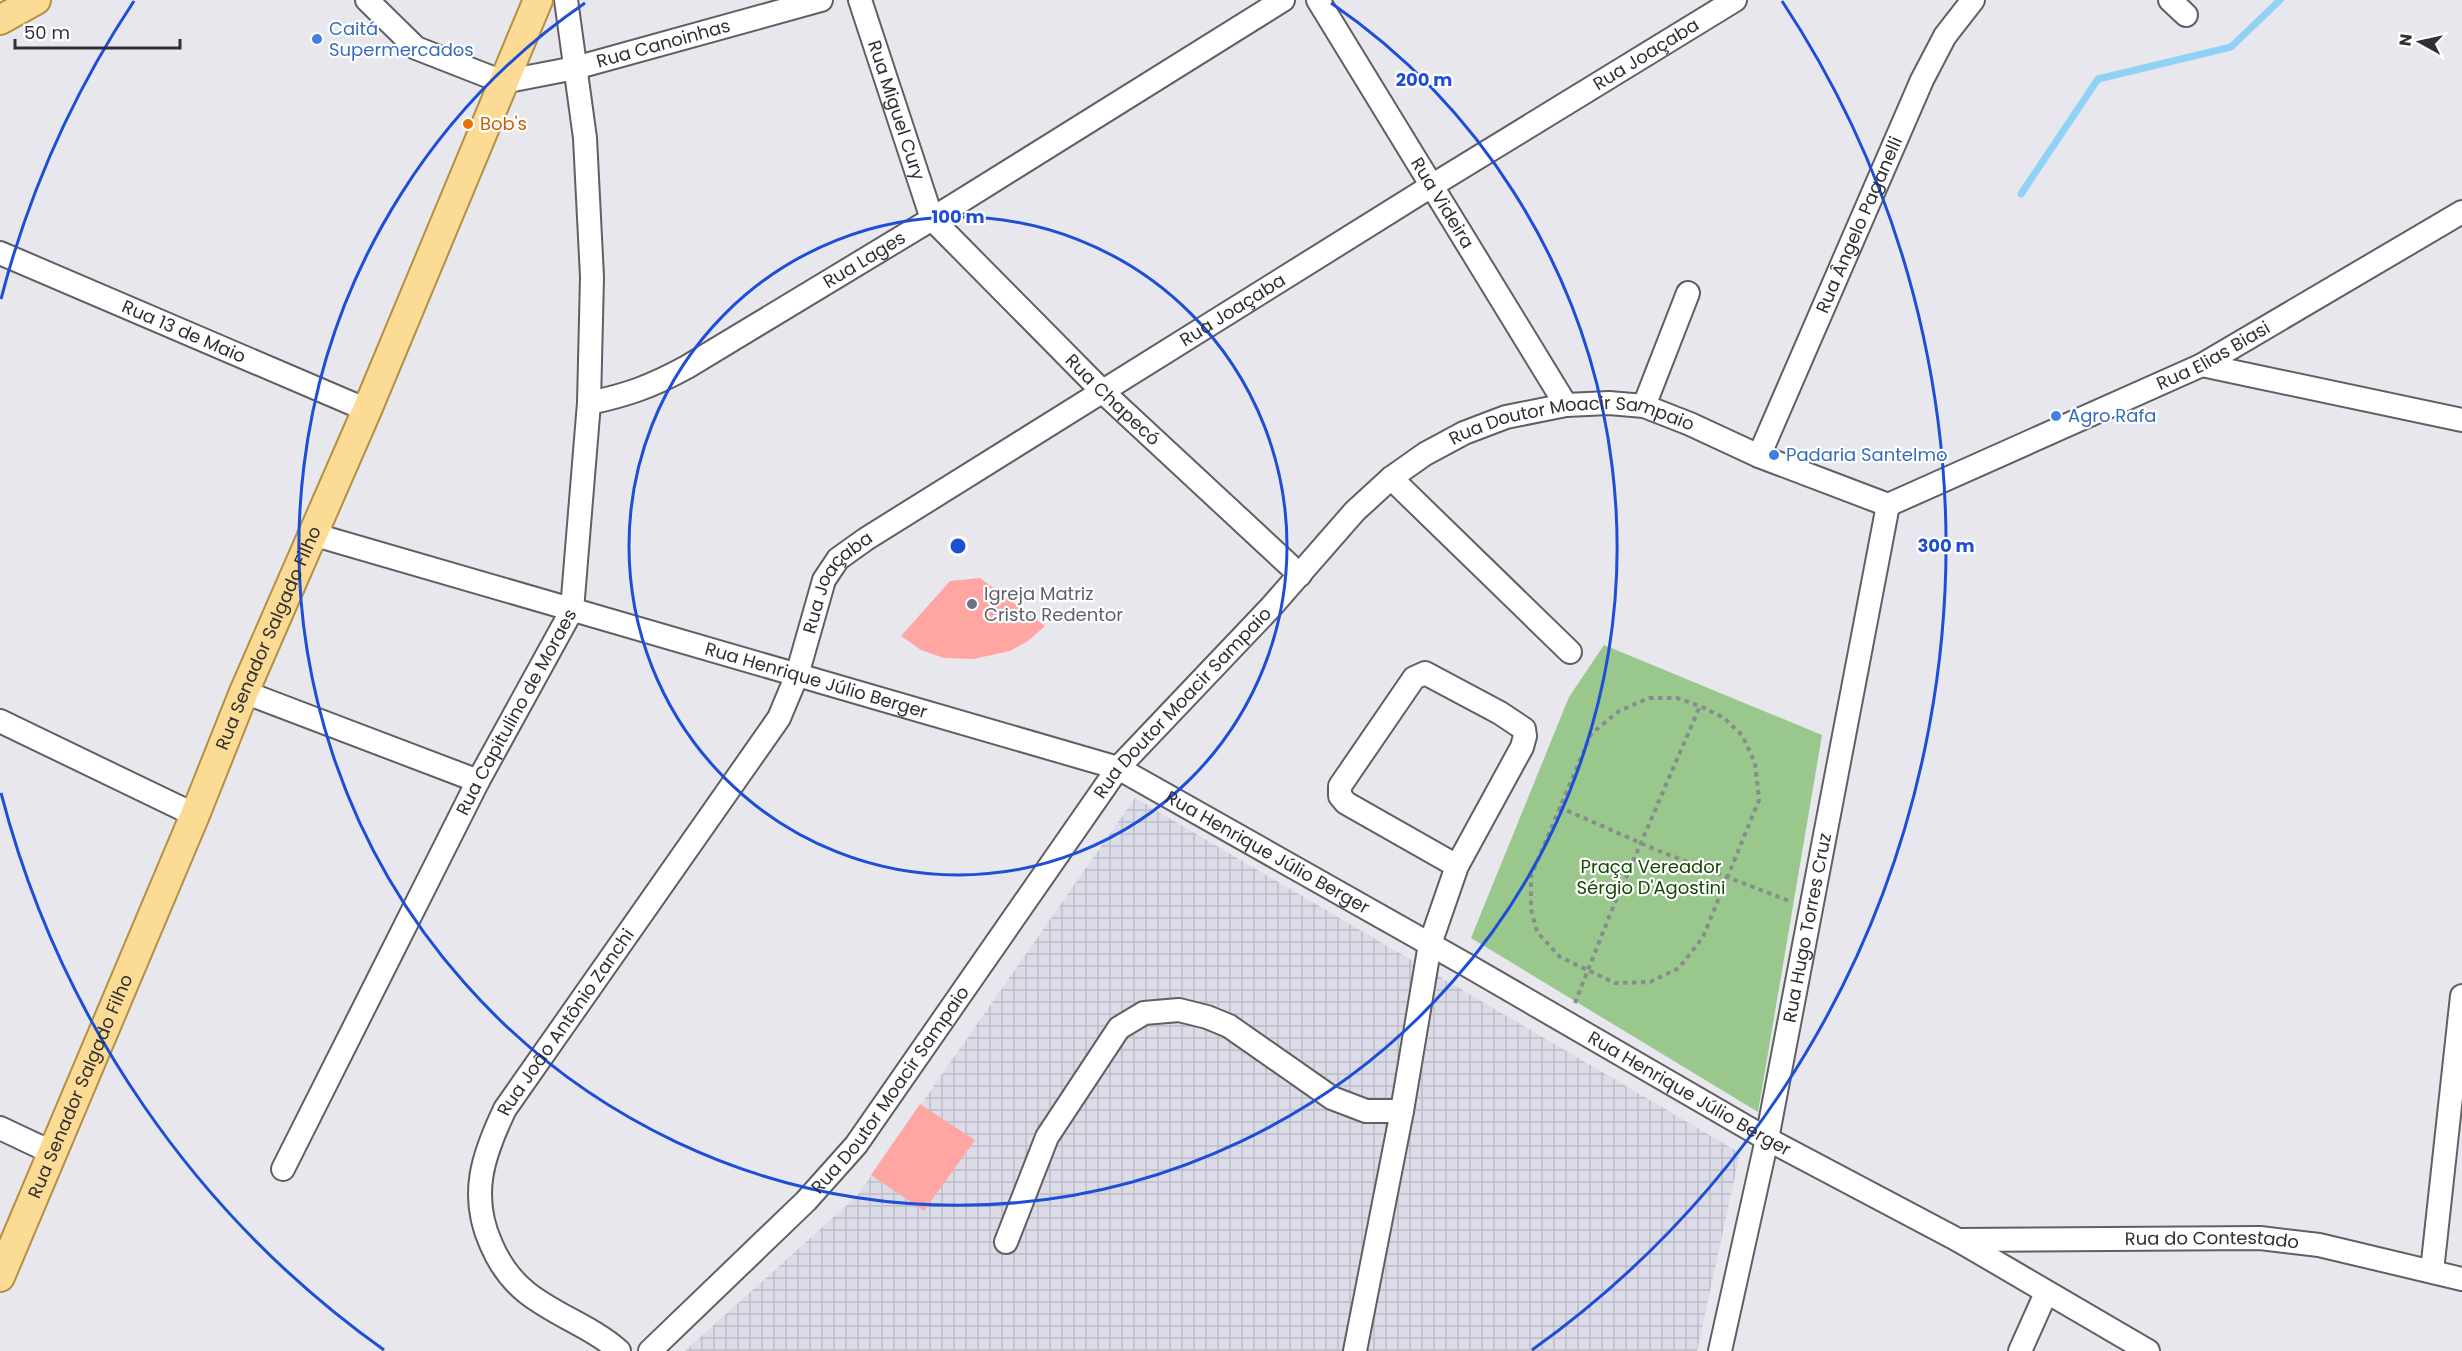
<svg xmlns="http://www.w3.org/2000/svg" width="2462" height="1351" font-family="Poppins,sans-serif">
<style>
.industrial{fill:url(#industrial-grid)}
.park{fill:#99c78c}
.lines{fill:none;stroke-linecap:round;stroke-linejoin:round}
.stream{stroke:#8fd2f6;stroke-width:7}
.building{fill:#ffa6a2}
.minor-casing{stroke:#5f5f64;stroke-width:26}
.major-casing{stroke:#b39043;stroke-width:32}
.path{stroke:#8b8b8f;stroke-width:4;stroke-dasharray:4.5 4.5;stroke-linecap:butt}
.minor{stroke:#fff;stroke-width:22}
.major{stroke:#fcdb94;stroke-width:28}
.ring{fill:none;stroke:#1d4ed8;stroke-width:3}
.shop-dot{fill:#3f7fe0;stroke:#fff;stroke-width:2}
.food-dot{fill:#e8710a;stroke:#fff;stroke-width:2}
.worship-dot{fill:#6b7280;stroke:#fff;stroke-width:2}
.labels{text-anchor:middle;stroke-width:4.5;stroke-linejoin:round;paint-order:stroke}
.shop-label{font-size:18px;fill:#366cbe;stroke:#fff;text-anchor:start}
.street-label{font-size:18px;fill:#303032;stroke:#fff}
.food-label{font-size:18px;fill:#c56008;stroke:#fff;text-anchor:start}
.worship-label{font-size:18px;fill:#5b616d;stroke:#fff;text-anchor:start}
.park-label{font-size:18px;fill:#154702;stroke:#fff}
.centre{fill:#1d4ed8;stroke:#fff;stroke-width:3}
.ring-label{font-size:18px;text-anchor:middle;font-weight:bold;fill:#1d4ed8;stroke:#fff;stroke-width:4.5;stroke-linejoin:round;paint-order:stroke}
</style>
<defs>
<pattern id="industrial-grid" width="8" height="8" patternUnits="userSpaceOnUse" patternTransform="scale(1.5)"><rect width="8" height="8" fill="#dcdce9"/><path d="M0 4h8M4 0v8" fill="none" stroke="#bdbdc8"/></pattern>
</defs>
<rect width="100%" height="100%" fill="#e7e7ed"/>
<path class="industrial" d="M1135,798l605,355 -43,198h-1012l172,-155z"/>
<path class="park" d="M1604,645l218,90 -64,377 -287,-174 98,-241z"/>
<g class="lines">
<path class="stream" d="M2021,194l77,-115 133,-32 49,-47"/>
</g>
<path class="building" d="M980,578l65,48 -17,15 -18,10 -37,8 -29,-1 -23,-8 -20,-14 49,-55z
M920,1104l55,36 -51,71 -53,-36z"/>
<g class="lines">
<defs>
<g id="minor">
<path id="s1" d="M367,0l49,48 87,34 72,-14 246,-68"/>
<path id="s2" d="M860,0l72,219 172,174 196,182"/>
<path id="s3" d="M1318,0l248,405"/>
<path d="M2170,0l16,15"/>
<path id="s4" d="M0,253l367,157"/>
<path d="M2202,365l260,55"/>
<path id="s5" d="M589,403c39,-8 63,-17 98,-36l245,-148 351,-219"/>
<path d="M1644,406l44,-113"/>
<path id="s6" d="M1759,456l163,-376 23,-44 28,-36"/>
<path d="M1391,478l179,174"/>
<path id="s7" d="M1888,505l314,-140 260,-153"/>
<path id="s8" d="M312,534l806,234 347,196 302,175 191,101 190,111"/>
<path d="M244,692l234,89"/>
<path d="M0,721l195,94"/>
<path d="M0,1128l53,25"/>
<path id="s9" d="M283,1169l195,-388 94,-171 17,-207 3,-126 -7,-139 -19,-138"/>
<path id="s10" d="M1958,1240l302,-2 59,7 143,34"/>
<path d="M1006,1242l41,-105 72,-109 25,-15 35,-3 28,7 22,9 103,72 34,13h36l28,-167 27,-78 65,-119 3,-11 -1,-7 -24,-16 -75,-40 -11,5 -74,108v10l6,7 111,63"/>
<path d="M2432,1271l30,-275"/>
<path id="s11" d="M619,1351c-28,-25 -65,-36 -93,-59 -16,-13 -27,-29 -35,-48 -22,-49 -8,-89 14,-135l274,-391 18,-43 27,-95 14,-21 28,-20 567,-354 302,-185"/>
<path id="s12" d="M650,1351l156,-150 50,-56 262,-377 153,-161 84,-96 36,-33 34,-24 39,-21 42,-16 60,-12 43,-2 35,3 46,18 69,32 129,49"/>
<path d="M1355,1351l47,-240"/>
<path id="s13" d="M1720,1351l47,-212 121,-634"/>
<path d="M2020,1351l26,-58"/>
</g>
<g id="major">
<path d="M0,20l36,-20"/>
<path id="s14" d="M0,1277l195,-462 49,-123 123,-282 171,-410"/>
</g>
</defs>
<use href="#minor" class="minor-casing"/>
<use href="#major" class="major-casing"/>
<path class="path" d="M1649,698h28l23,8 24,12 18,17 13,28 4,37 -56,137 -24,31 -29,14 -35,1 -55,-26 -23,-25 -6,-23v-33l60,-142 28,-23z
M1559,807l100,44 133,51
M1575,1003l34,-86 91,-211"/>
<use href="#minor" class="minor"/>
<use href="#major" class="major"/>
</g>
<g class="ring">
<circle cx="958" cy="546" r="329"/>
<path d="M1331 3A659 659 0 1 1 585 3"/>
<path d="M384 1350A988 988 0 0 1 1 793M1 299A988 988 0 0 1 134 1M1782 1A988 988 0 0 1 1532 1350"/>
</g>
<g class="shop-dot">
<circle cx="317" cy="39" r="6"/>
<circle cx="2056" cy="416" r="6"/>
<circle cx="1774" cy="455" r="6"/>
</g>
<circle class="food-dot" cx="468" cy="124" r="6"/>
<circle class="worship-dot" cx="972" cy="604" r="6"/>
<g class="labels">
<g class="shop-label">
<text x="329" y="35">Caitá<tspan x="329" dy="21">Supermercados</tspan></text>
<text x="2068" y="422">Agro Rafa</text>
<text x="1786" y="461">Padaria Santelmo</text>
</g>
<g class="street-label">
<text dy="6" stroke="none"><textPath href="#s1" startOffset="327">Rua Canoinhas</textPath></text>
<text dy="6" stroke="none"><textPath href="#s11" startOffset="1912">Rua Joaçaba</textPath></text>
<text dy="6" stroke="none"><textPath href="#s2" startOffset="116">Rua Miguel Cury</textPath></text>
<text dy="6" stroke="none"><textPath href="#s3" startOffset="238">Rua Videira</textPath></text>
<text dy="6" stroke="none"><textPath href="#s6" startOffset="252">Rua Ângelo Paganelli</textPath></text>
<text dy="6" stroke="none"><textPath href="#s5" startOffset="312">Rua Lages</textPath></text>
<text dy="6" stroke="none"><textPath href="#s11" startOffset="1426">Rua Joaçaba</textPath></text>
<text dy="6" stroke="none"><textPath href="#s4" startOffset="200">Rua 13 de Maio</textPath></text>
<text dy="6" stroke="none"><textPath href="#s7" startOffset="358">Rua Elias Biasi</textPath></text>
<text dy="6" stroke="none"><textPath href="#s2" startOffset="486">Rua Chapecó</textPath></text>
<text dy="6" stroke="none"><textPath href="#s12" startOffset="1346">Rua Doutor Moacir Sampaio</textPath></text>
<text dy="6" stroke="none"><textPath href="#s11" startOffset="939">Rua Joaçaba</textPath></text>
<text dy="6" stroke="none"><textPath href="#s14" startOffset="693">Rua Senador Salgado Filho</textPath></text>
<text dy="6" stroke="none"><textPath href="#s8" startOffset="525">Rua Henrique Júlio Berger</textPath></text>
<text dy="6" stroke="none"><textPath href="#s12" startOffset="842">Rua Doutor Moacir Sampaio</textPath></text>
<text dy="6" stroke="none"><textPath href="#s9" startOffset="513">Rua Capitulino de Moraes</textPath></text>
<text dy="6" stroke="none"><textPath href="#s8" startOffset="1011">Rua Henrique Júlio Berger</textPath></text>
<text dy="6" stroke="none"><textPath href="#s13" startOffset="432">Rua Hugo Torres Cruz</textPath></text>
<text dy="6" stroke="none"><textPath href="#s11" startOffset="417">Rua João Antônio Zanchi</textPath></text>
<text dy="6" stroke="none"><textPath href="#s14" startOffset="207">Rua Senador Salgado Filho</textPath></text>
<text dy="6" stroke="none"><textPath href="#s12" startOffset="356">Rua Doutor Moacir Sampaio</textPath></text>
<text dy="6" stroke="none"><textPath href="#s8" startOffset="1497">Rua Henrique Júlio Berger</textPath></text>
<text dy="6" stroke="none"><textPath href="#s10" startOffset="254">Rua do Contestado</textPath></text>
</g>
<g class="food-label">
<text x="480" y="130">Bob's</text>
</g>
<g class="worship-label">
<text x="984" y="600">Igreja Matriz<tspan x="984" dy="21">Cristo Redentor</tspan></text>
</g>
<g class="park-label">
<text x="1651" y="873">Praça Vereador<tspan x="1651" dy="21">Sérgio D'Agostini</tspan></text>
</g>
</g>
<circle cx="958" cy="546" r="9" class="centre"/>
<g class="ring-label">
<text x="1424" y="86">200 m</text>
<text x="958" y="223">100 m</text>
<text x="1946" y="552">300 m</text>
</g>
<g transform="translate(2420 42) rotate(278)" stroke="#ffffff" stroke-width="4.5" paint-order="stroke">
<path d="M0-4.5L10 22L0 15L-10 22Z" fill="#303032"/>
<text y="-9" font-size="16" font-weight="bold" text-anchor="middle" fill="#303032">N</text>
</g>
<path d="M15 39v9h165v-9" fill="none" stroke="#303032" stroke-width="3"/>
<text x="24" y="39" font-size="18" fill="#303032" stroke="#ffffff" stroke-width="4.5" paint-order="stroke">50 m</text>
</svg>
